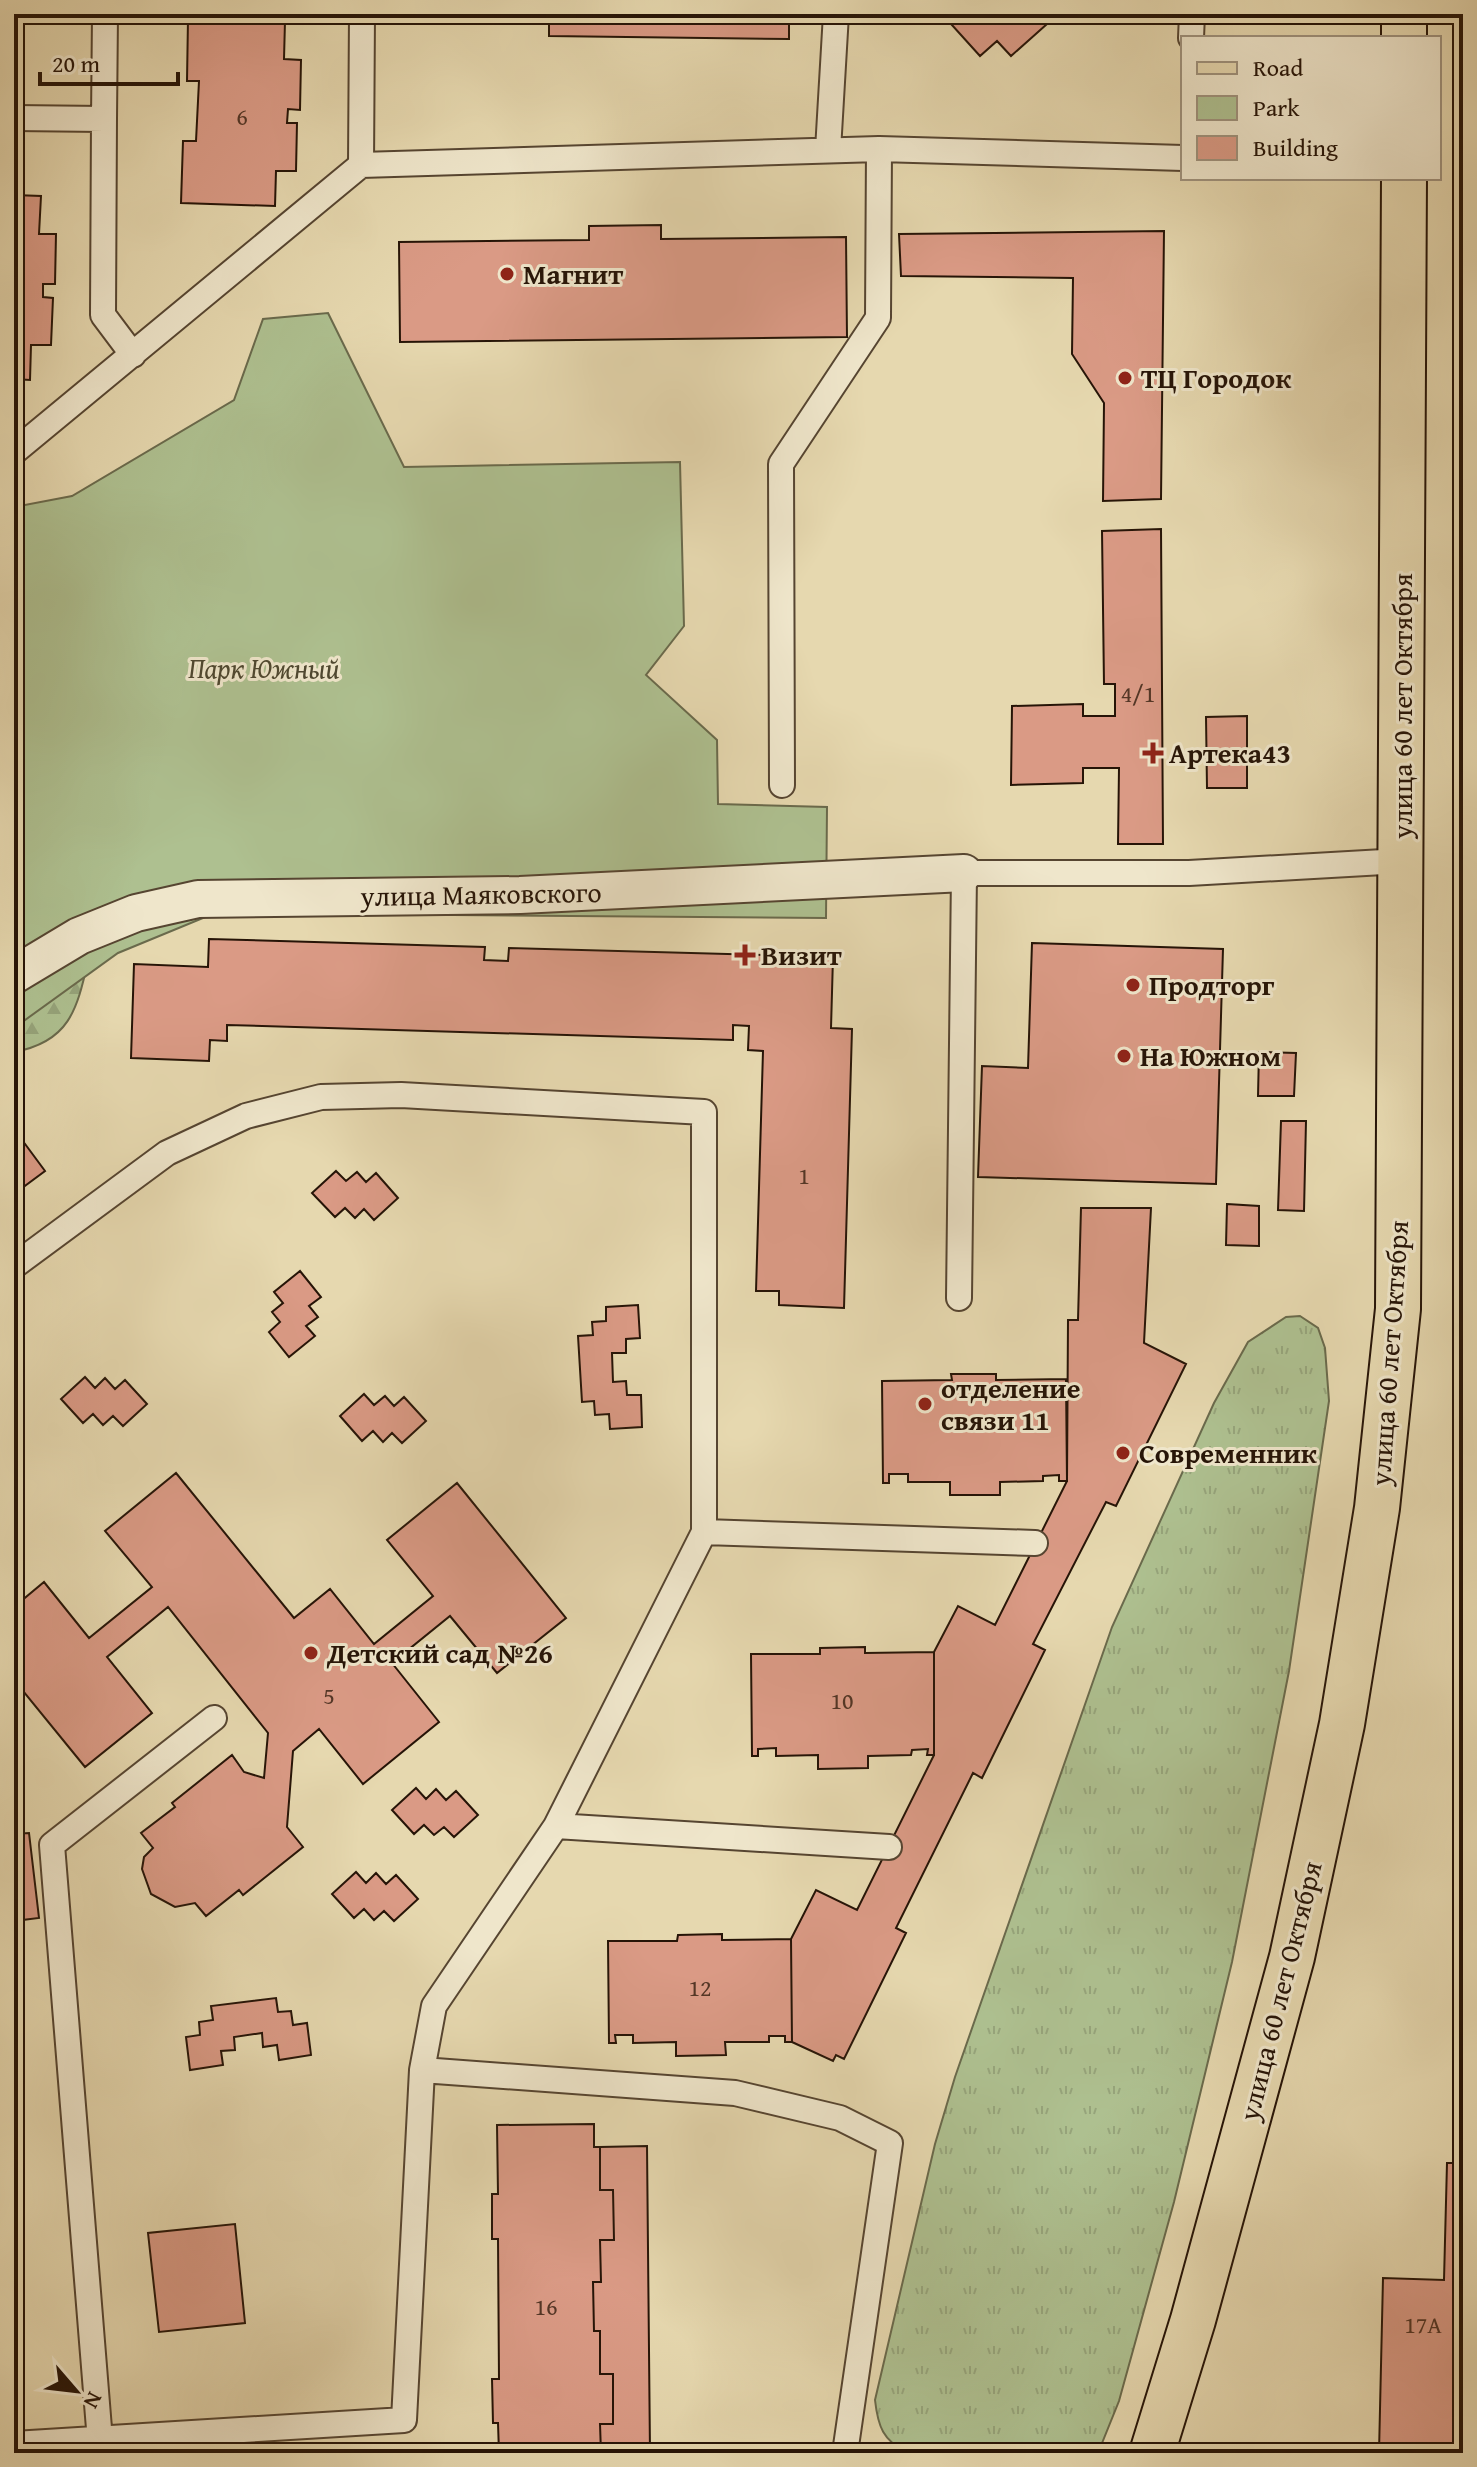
<svg xmlns="http://www.w3.org/2000/svg" width="1477" height="2467" font-family="'Gentium Book Plus',serif">
<style>
.grass{fill:url(#grass-tufts);stroke:#6a6a4c;stroke-width:2}
.forest{fill:url(#forest-firs);stroke:#6a6a4c;stroke-width:2}
.green{fill:#aec090;stroke:#6a6a4c;stroke-width:2}
.building{fill:#da9a85;stroke:#261407;stroke-width:2}
.lines{fill:none;stroke-linecap:round;stroke-linejoin:round}
.service-casing{stroke:#564531;stroke-width:28}
.pedestrian-casing{stroke:#564531;stroke-width:40}
.primary-casing{stroke:#261407;stroke-width:48}
.service{stroke:#efe6cb;stroke-width:24}
.pedestrian{stroke:#efe6cb;stroke-width:36}
.primary{stroke:#e6d8af;stroke-width:44}
.poi-dot{fill:#8f2418;stroke:#efe6cb;stroke-width:3}
.labels{text-anchor:middle;stroke-width:6;stroke-linejoin:round;paint-order:stroke}
.number-label{font-size:24px;fill:#533626}
.poi-label{font-size:28px;font-weight:bold;fill:#261407;stroke:#efe6cb;text-anchor:start}
.park-label{font-size:28px;font-style:italic;fill:#4f4830;stroke:#efe6cb}
.street-label{font-size:28px;fill:#261407;stroke:#efe6cb}
</style>
<defs>
<pattern id="grass-tufts" width="24" height="20" patternUnits="userSpaceOnUse" patternTransform="scale(2)"><rect width="24" height="20" fill="#aec090"/><path d="M3 7l-1-3M5 7V3M7 7l1-3M15 17l-1-3M17 17v-4M19 17l1-3" fill="none" stroke="#96a47b"/></pattern>
<pattern id="forest-firs" width="22" height="20" patternUnits="userSpaceOnUse" patternTransform="scale(2)"><rect width="22" height="20" fill="#aec090"/><path d="M5 1l3.5 6h-7zM16 11l3.5 6h-7z" fill="#96a47b"/></pattern>
</defs>
<rect width="100%" height="100%" fill="#e6d8af"/>
<filter id="stains"><feTurbulence type="fractalNoise" baseFrequency=".0025" numOctaves="4"/><feColorMatrix values="0 0 0 0 .2 0 0 0 0 .09 0 0 0 0 .02 0 0 0 .5 -.17"/></filter>
<radialGradient id="worn" r=".72"><stop offset=".6" stop-color="#630" stop-opacity="0"/><stop offset="1" stop-color="#630" stop-opacity=".3"/></radialGradient>
<path class="grass" d="M1300,1316l18,12 7,20 4,53 -40,270 -57,291 -58,240 -55,199 -21,52h-191c-24,-13 -29,-26 -32,-53l60,-256 20,-67 157,-450 102,-224 34,-61 38,-25z"/>
<path class="forest" d="M14,938l74,23c-11,49 -19,81 -74,91z"/>
<path class="green" d="M328,313l76,154 276,-5 4,164 -38,49 71,65 1,64 109,3 -1,111 -611,-5 -97,40 -104,75v-521l58,-11 162,-96 29,-81z"/>
<path class="building" d="M503,14h286v25l-240,-3v-21z
M942,14h100l-3,3 8,7 -36,32 -14,-15 -17,15z
M188,19l97,2 -1,38 17,1 -1,50 -12,-1 -1,14h10l-1,48h-20l-1,35 -94,-3 2,-62h13l3,-60h-12z
M14,195l27,1 -2,38h17l-1,50h-12v13l10,1 -2,47h-20l-1,35 -16,-1z
M661,225v14l185,-2 1,100 -447,5 -1,-100 190,-2v-14z
M1164,231l-3,268 -58,2 1,-98 -32,-49 1,-76 -172,-2 -2,-42z
M1161,529l2,315h-45l1,-76h-36v15l-72,2 1,-79 71,-2v12h32v-32h-11l-2,-153z
M1247,716v72h-40l-1,-71z
M209,939l276,8 -1,13 24,1 1,-13 324,9 -2,71 21,1 -8,279 -65,-3v-14h-23l7,-240 -15,-1 1,-24 -16,-1v15l-506,-15v16l-17,-1 -1,21 -78,-3 3,-94 74,3z
M1032,943l191,6 -7,235 -238,-7 4,-111 46,2z
M1259,1052l37,1 -2,43h-36z
M1281,1121h25l-2,90 -26,-1z
M14,1129l31,42 -31,23z
M336,1171l10,10 11,-9 9,10 10,-9 22,25 -24,22 -10,-11 -9,9 -10,-10 -10,9 -23,-24z
M1227,1204l32,2v40l-33,-1z
M1081,1208h70l-7,135 42,21 -70,142 -10,-4 -73,142 12,6 -63,128 -9,-5 -77,155 10,5 -62,126 -8,-4 -3,6 -41,-19 -1,-103 25,-49 41,20 77,-155v-103l24,-46 37,19 72,-144 1,-161h10z
M300,1271l21,26 -12,9 9,11 -12,9 9,10 -26,21 -20,-25 11,-10 -8,-10 11,-9 -9,-11z
M638,1305l2,33 -14,1v14h-14l1,29 13,-1 1,14h14l1,32 -32,2 -1,-15 -14,1 -1,-14 -12,1 -4,-66 15,-1 -1,-13 14,-1v-14z
M951,1374h45v6l70,-1 1,102h-8v-6l-16,1v5l-43,1v13h-50v-13h-42v-8h-19v9h-6l-1,-102 70,-1z
M85,1377l10,11 10,-10 10,11 10,-9 22,24 -24,22 -10,-10 -10,9 -10,-11 -10,9 -22,-24z
M364,1394l10,11 11,-9 9,10 10,-9 22,24 -24,22 -10,-10 -9,9 -10,-11 -11,10 -22,-25z
M176,1473l118,145 36,-29 44,55 59,-48 -46,-56 70,-57 109,135 -69,55 -47,-57 -58,47 47,59 -76,62 -44,-55 -26,22 -6,76 16,20 -60,48 -4,-5 -33,26 -11,-13 -20,4 -24,-13 -9,-25 2,-12 9,-9 -12,-15 34,-26 -3,-4 60,-48 12,17 20,6 4,-45 -100,-126 -61,50 45,56 -67,54 -71,-87v-73l30,-25 45,56 63,-51 -47,-56z
M865,1647v6l69,-1v103h-7l1,-6 -16,1 -1,5 -43,1v12l-50,1v-14l-42,1v-8l-18,1v7h-6l-1,-102h69v-6z
M416,1788l10,11 10,-10 10,11 10,-9 22,24 -24,22 -10,-10 -10,8 -10,-10 -10,9 -22,-24z
M29,1833l10,85 -25,3v-87z
M356,1872l10,11 10,-10 10,11 10,-9 22,24 -24,22 -10,-10 -10,9 -10,-11 -10,9 -22,-24z
M722,1934v6l69,-1 1,103h-7v-6h-16v6h-44l1,13 -50,1v-14l-43,1v-8h-18l1,8h-7l-1,-102h69l1,-6z
M276,1998l2,14 13,-1 2,14 14,-2 4,32 -32,5 -2,-15 -14,2 -1,-14 -28,4 1,13 -14,1 2,14 -33,5 -4,-33 14,-2 -1,-13 14,-2 -2,-14z
M594,2124v23h6v43h13l1,50h-14l1,42h-8l1,49h6v43h13v50h-13l1,29h-102l-1,-30h-5l-1,-44h7l-1,-140h-6v-45h6l-1,-69z
M647,2146l3,307h-49l-1,-29h13v-50h-13v-43h-6l-1,-49h8l-1,-42h14l-1,-50h-13v-43z
M1447,2163h16l-3,136h3v138l-6,-1 -1,17h-77l4,-175 61,2z
M14,2176l7,76 -7,1z
M235,2224l10,99 -86,9 -11,-99z"/>
<g class="lines">
<defs>
<path id="service" d="M1191,38l1,-24
M14,118l90,1 1,-105
M104,119l-1,196 30,40
M828,150l8,-136
M361,165l1,-151
M14,452l347,-287 518,-16 304,9
M782,785l-1,-321 97,-146 1,-169
M14,1266l153,-113 79,-37 75,-19 80,-2 303,17v420l-148,294 -122,180 -12,64 -18,350 -390,24
M959,1298l5,-425h225l212,-12
M704,1532l331,11
M556,1826l333,21
M422,2070l313,23 105,25 50,25 -45,310
M100,2441l-48,-596 162,-127"/>
<path id="pedestrian" d="M14,975l65,-39 57,-23 62,-14 322,-4 444,-22"/>
<path id="primary" d="M1404,38v-24
M1152,2453l41,-133 99,-363 50,-233 35,-216 21,-199 6,-1131"/>
</defs>
<use href="#service" class="service-casing"/>
<use href="#pedestrian" class="pedestrian-casing"/>
<use href="#primary" class="primary-casing"/>
<use href="#service" class="service"/>
<use href="#pedestrian" class="pedestrian"/>
<use href="#primary" class="primary"/>
</g>
<g class="poi-dot">
<circle cx="507" cy="274" r="8"/>
<circle cx="1125" cy="378" r="8"/>
<path d="M1149 741h8v8h8v8h-8v8h-8v-8h-8v-8h8z"/>
<path d="M741 943h8v8h8v8h-8v8h-8v-8h-8v-8h8z"/>
<circle cx="1133" cy="985" r="8"/>
<circle cx="1124" cy="1056" r="8"/>
<circle cx="925" cy="1404" r="8"/>
<circle cx="1123" cy="1453" r="8"/>
<circle cx="311" cy="1653" r="8"/>
</g>
<g class="labels">
<g class="number-label">
<text x="242" y="125">6</text>
<text x="1138" y="702">4/1</text>
<text x="804" y="1184">1</text>
<text x="329" y="1704">5</text>
<text x="842" y="1709">10</text>
<text x="700" y="1996">12</text>
<text x="546" y="2315">16</text>
<text x="1423" y="2333">17А</text>
</g>
<g class="poi-label">
<text x="523" y="284">Магнит</text>
<text x="1141" y="388">ТЦ Городок</text>
<text x="1169" y="763">Артека43</text>
<text x="761" y="965">Визит</text>
<text x="1149" y="995">Продторг</text>
<text x="1140" y="1066">На Южном</text>
<text x="941" y="1398">отделение<tspan x="941" dy="32">связи 11</tspan></text>
<text x="1139" y="1463">Современник</text>
<text x="327" y="1663">Детский сад №26</text>
</g>
<g class="park-label">
<text x="264" y="678">Парк Южный</text>
</g>
<g class="street-label">
<text transform="translate(1402 706) rotate(-90)" y="10">улица 60 лет Октября</text>
<text transform="translate(481 894) rotate(-1)" y="10">улица Маяковского</text>
<text transform="translate(1389 1353) rotate(-86)" y="10">улица 60 лет Октября</text>
<text transform="translate(1280 1991) rotate(-76)" y="10">улица 60 лет Октября</text>
</g>
</g>
<rect width="1477" height="2467" fill="none" stroke="#e6d8af" stroke-width="48"/>
<rect x="16" y="16" width="1445" height="2435" fill="none" stroke="#261407" stroke-width="4"/>
<rect x="24" y="24" width="1429" height="2419" fill="none" stroke="#261407" stroke-width="2"/>
<rect x="1181" y="36" width="260" height="144" fill="#efe6cb" stroke="#9f927d" stroke-width="2"/>
<rect x="1197" y="62" width="40" height="12" fill="#e6d8af" stroke="#9f927d" stroke-width="2"/>
<text x="1253" y="76" font-size="24" fill="#261407">Road</text>
<rect x="1197" y="96" width="40" height="24" fill="#aec090" stroke="#9f927d" stroke-width="2"/>
<text x="1253" y="116" font-size="24" fill="#261407">Park</text>
<rect x="1197" y="136" width="40" height="24" fill="#da9a85" stroke="#9f927d" stroke-width="2"/>
<text x="1253" y="156" font-size="24" fill="#261407">Building</text>
<g transform="translate(76 2391) rotate(118)" stroke="#efe6cb" stroke-width="6" paint-order="stroke">
<path d="M0-6L14 30L0 20L-14 30Z" fill="#261407"/>
<text y="-12" font-size="22" font-weight="bold" text-anchor="middle" fill="#261407">N</text>
</g>
<path d="M40 72v12h138v-12" fill="none" stroke="#261407" stroke-width="4"/>
<text x="52" y="72" font-size="24" fill="#261407" stroke="#efe6cb" stroke-width="6" paint-order="stroke">20 m</text>
<rect width="100%" height="100%" filter="url(#stains)"/>
<rect width="100%" height="100%" fill="url(#worn)"/>
</svg>
